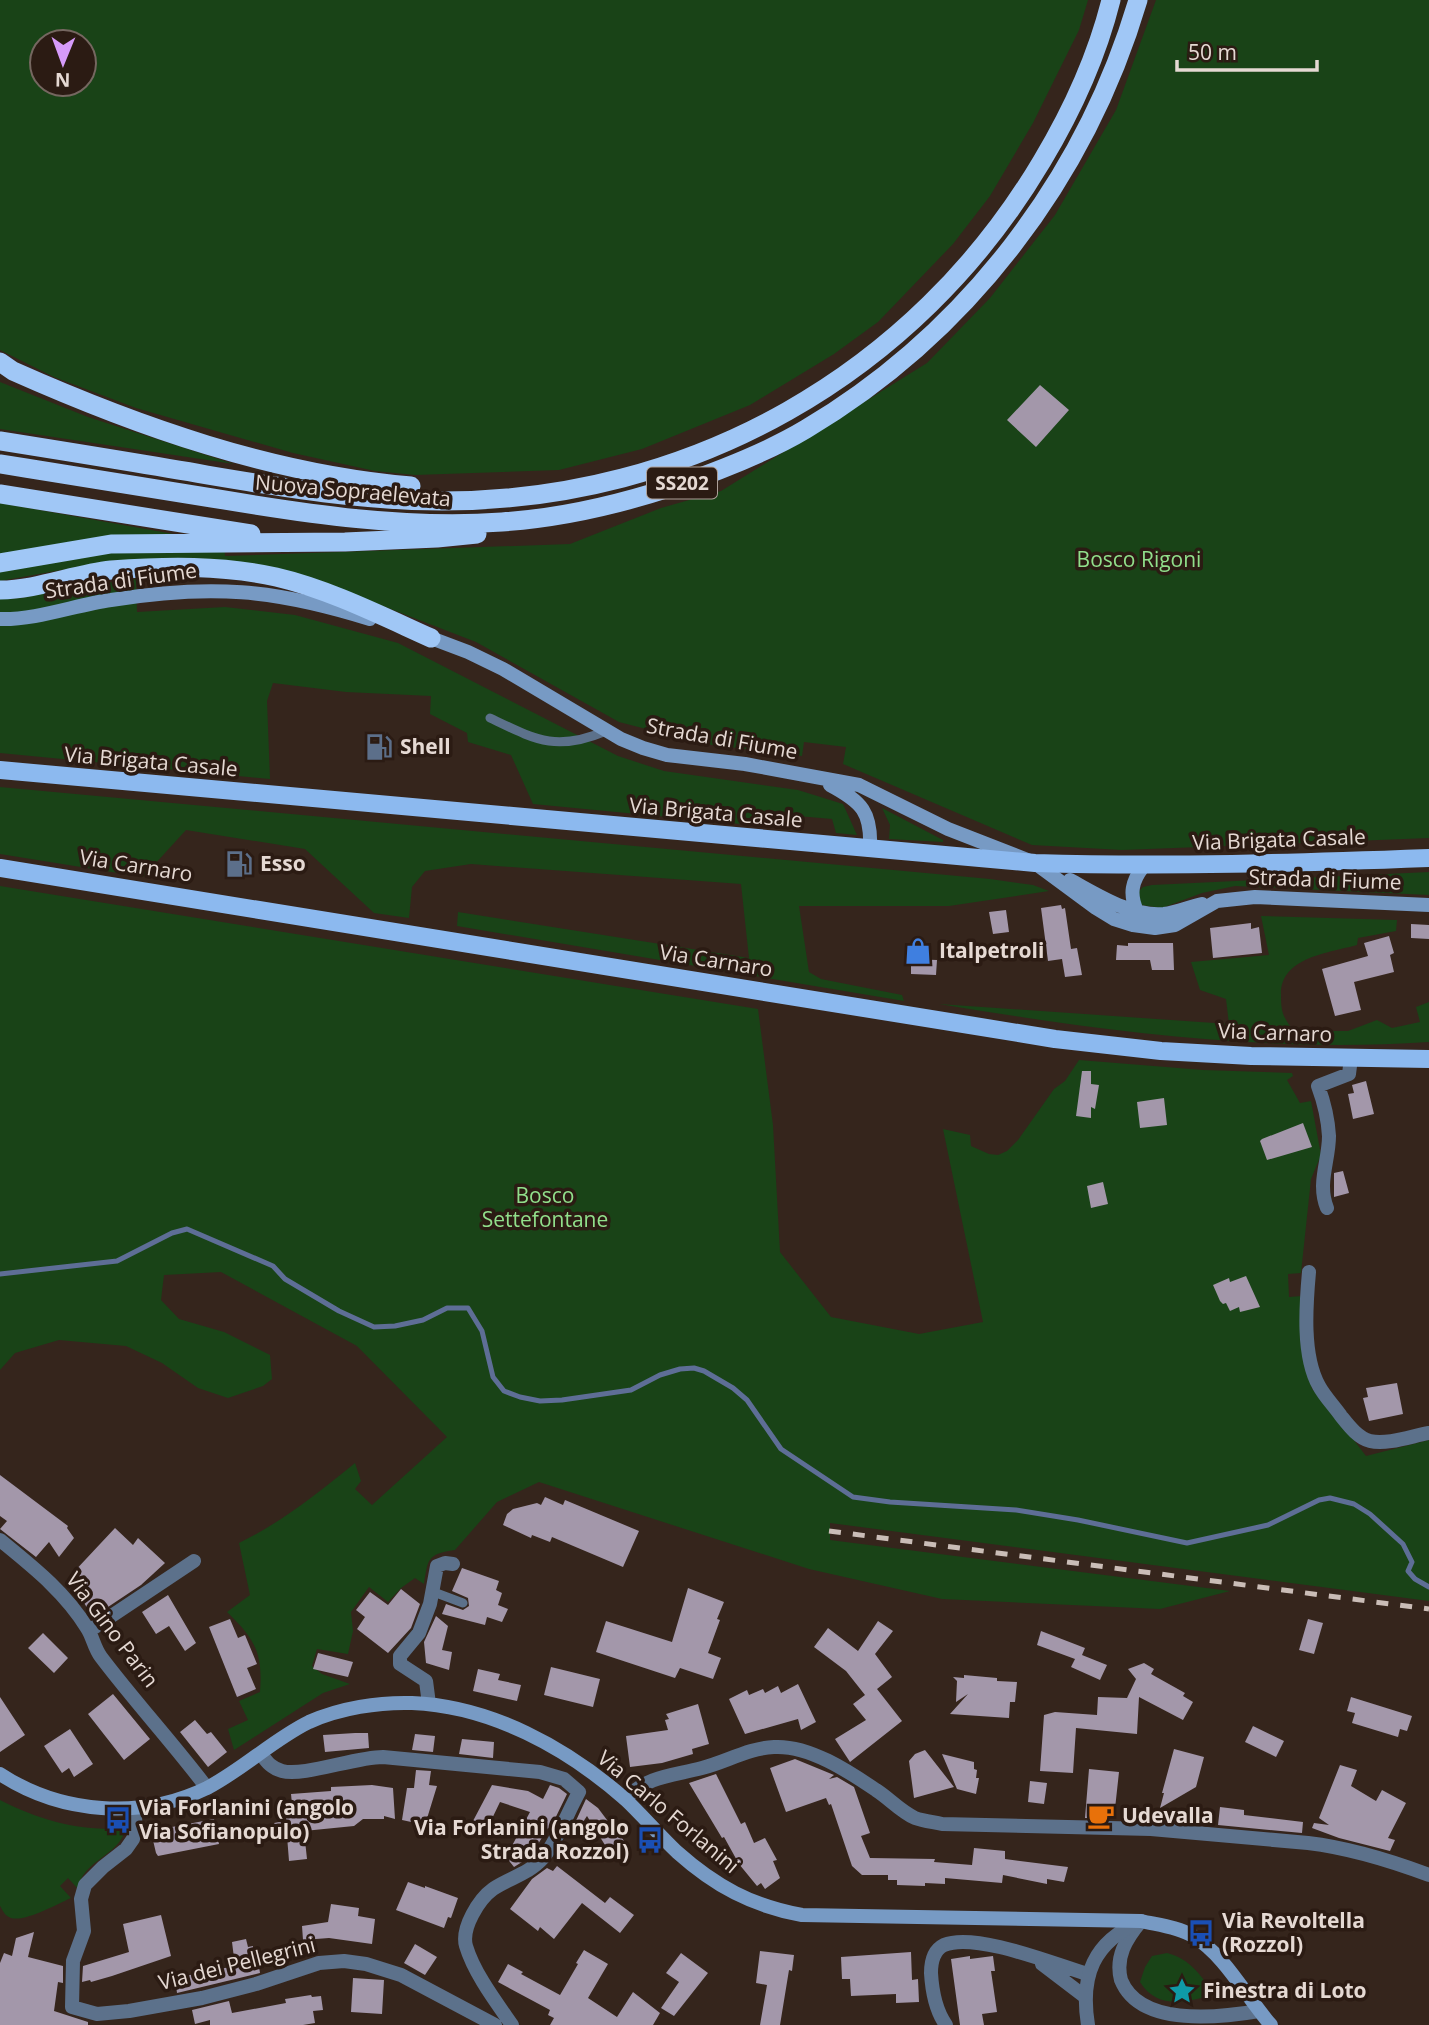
<svg xmlns="http://www.w3.org/2000/svg" width="1429" height="2025" font-family="'Open Sans',sans-serif">
<style>
.green{fill:#194317;fill-rule:evenodd}
.lines{fill:none;stroke-linecap:round;stroke-linejoin:round}
.stream{stroke:#5e6e96;stroke-width:5}
.building{fill:#a397aa}
.service{stroke:#5c718b;stroke-width:9}
.minor{stroke:#5c718b;stroke-width:14}
.tertiary{stroke:#5c718b;stroke-width:14}
.secondary{stroke:#779ac4;stroke-width:14}
.primary{stroke:#8cb9ef;stroke-width:18}
.trunk{stroke:#a0c7f6;stroke-width:19}
.rail{stroke:#cabdb7;stroke-width:5;stroke-dasharray:12 12;stroke-linecap:butt}
.labels{text-anchor:middle;stroke-width:7;stroke-linejoin:round;paint-order:stroke}
.shield{fill:#2b1b13;stroke:#ada099;stroke-width:2}
.shield-label{font-size:19px;font-weight:bold;fill:#e5d9d3}
.street-label{font-size:21px;fill:#e5d9d3;stroke:#2b1b13}
.park-label{font-size:21px;fill:#91df8b;stroke:#2b1b13}
.poi-label{font-size:21px;font-weight:bold;fill:#e5d9d3;stroke:#2b1b13;text-anchor:start}
</style>
<rect width="100%" height="100%" fill="#35251c"/>
<path class="green" d="M0,0h1088l-9,30 -46,93 -43,73 -37,48 -75,78 -44,32 -84,51 -108,44 -83,21 -144,5 -40,-4 -82,-18 -157,-45 -82,-31 -54,-27zM42,42h42v42h-42z
M1156,0h273v838l-307,12 -90,-5 -189,-81 3,-17 -42,-5 -2,14 -98,-12 -85,-22 -143,-80 -163,-63 -196,-19 -117,21v-78l224,40 1,13 345,-12 91,-36 60,-17 206,-128 63,-65 65,-83 61,-105z
M0,382l88,35 146,47 -234,-35z
M136,579l1,33 88,-5 70,8 103,28 220,113 46,15 134,19 45,14 14,31 -21,-2 -4,-14 -57,-5 -4,13 -238,-23 -22,-49 -43,-13 -1,-9 -37,-19 1,-18 -85,-4 -73,-9 -6,18 3,78 -270,-26v-154l21,-1 62,-12z
M0,787l990,92 43,6 16,6 -100,15h-150l10,66 12,7 81,16 2,6 -447,-75 1,-14 291,46 -8,-74 -270,-20 -46,7 -13,16 -3,31 -35,-5 -69,-64 -119,-19 -43,47 -143,-23z
M882,808l61,32v2l-54,-3 1,-14z
M1429,872v23l-194,-9 -33,7 -40,15 -21,-3 -3,-13 5,-5 9,-2z
M0,886l758,123 15,116 7,127 51,65 88,17 64,-12 -40,-193 27,6 1,11 18,8 9,1 9,-4 11,-11 36,-51 11,-8 14,-21 124,10 89,3 1,3 -6,4 13,23 11,-2 10,54 -10,24 -10,94 -13,1 1,23 13,-1 5,69 5,24 8,7 46,60 63,-16v161l-599,-78v17l400,51 -70,18 -218,-10 -133,-30 -270,-87 -42,20 -42,48c-28,4 -27,9 -31,34l-9,-6 -14,10 -13,14 -19,-15 -18,25 2,19 -5,23 -31,-5 -5,17 10,8 28,10 -27,9 -89,57 -6,-21 20,-9 -9,-19 21,-9c3,-39 -5,-53 -33,-80l23,-17 -11,-52c43,-21 79,-50 116,-80l6,18 -6,8 17,16 75,-68 -90,-91 -136,-74 -57,3 -3,25 18,19 45,13 46,23 2,24 -9,7 -35,12 -30,-10 -36,-25 -36,-17 -67,-6 -44,13 -15,17z
M1261,916l136,4 -1,11 -38,7 -1,7c-28,8 -77,12 -76,50 0,14 1,20 9,31l24,5h34l29,-11 15,8 28,-6 -4,-15 13,-5v40c-165,11 -327,-11 -490,-38l290,20 -3,-25 -26,-9 -9,-28 78,-7z
M0,1800c39,20 76,30 120,29l3,7c-11,22 -41,26 -45,53l-10,-11 -8,8 11,12c-14,6 -45,24 -60,20 -6,-2 -8,-7 -11,-12z
M1167,1953c24,6 34,23 48,42 -28,6 -57,16 -75,-13l5,-15 7,-11z"/>
<g class="lines">
<path class="stream" d="M0,1274l117,-13 55,-28 15,-4 86,37 12,13 54,32 35,16 21,-1 28,-6 24,-12h21l14,23 11,46 11,14 16,6 20,4 22,-1 69,-10 29,-15 20,-6 14,-1 10,3 29,17 14,12 34,49 72,48 37,5 126,8 62,10 109,23 81,-18 51,-25 11,-2 24,6 16,10 33,30 9,18 -4,9 7,8 14,8"/>
</g>
<path class="building" d="M1040,385l29,25 -33,37 -29,-27z
M1061,905l1,4 3,-1 6,41 6,-1 5,27 -17,2 -3,-18 -14,2 -7,-53z
M1006,910l3,22 -16,2 -4,-22z
M1251,923v6l8,-2 3,26 -49,5 -3,-30z
M1411,924l18,1v14l-18,-1z
M1389,936l5,17 -4,2 4,17 -40,10 7,28 -26,6 -13,-47 46,-13 -4,-13z
M1128,943h45l1,27h-22l-2,-10h-34l1,-15 11,1z
M911,959l26,1 -1,15 -25,-1z
M1082,1071h9v13l8,1 -4,24 -4,-2v11l-15,-2z
M1366,1081l8,33 -21,5 -5,-25 6,-1 -2,-8z
M1164,1098l3,27 -27,3 -3,-26z
M1303,1123l9,24 -45,13 -7,-19 2,-2z
M1343,1171l6,22 -15,4v-24z
M1103,1182l5,22 -17,4 -4,-22z
M1246,1276l14,31 -20,5 -1,-5 -9,4 -4,-8 -3,1 -3,-3 -7,-16 16,-7 1,4z
M1397,1383l6,31 -34,7 -6,-23 5,-1 -2,-9z
M0,1475l68,51 -1,2 7,10 -15,19 -10,-15 -13,15 -36,-28 7,-8 -7,-5z
M545,1497l18,8 2,-5 74,31 -16,36 -71,-30 -2,5 -18,-7 -1,3 -28,-13 4,-11 6,-5 24,-6 4,2z
M115,1528l18,17 5,-7 27,25 -24,22 -48,32 -21,-33 3,-2 -4,-7z
M462,1568l37,13 -3,9 6,3 -4,12 10,4 -6,13 -15,-5 -2,8 -43,-11 4,-10 17,6 6,-4 -1,-8 -16,-7z
M688,1588l36,14 -7,17 3,1 -12,33 13,5 -8,21 -33,-11 -5,10 -79,-26 10,-31 66,21z
M401,1589l19,15 -9,24 -23,25 -31,-24 8,-12 -9,-7 14,-18 18,13z
M168,1595l28,48 -11,8 -16,-25 -13,8 -14,-22z
M436,1616l12,10 -6,24 10,2 -3,18 -23,-7 -2,-21z
M230,1619l8,19 7,-3 12,29 -10,4 9,21 -19,8 -28,-70z
M1308,1619l15,4 -9,31 -15,-4z
M878,1621l15,10 -18,23 17,23 -15,12 25,32 -52,41 -15,-23 31,-19 -13,-16 12,-9 -19,-24 -32,-24 14,-19 30,23z
M1041,1631l44,17 -3,7 25,10 -7,15 -29,-13 4,-8 -38,-14z
M43,1633l25,25 -14,15 -26,-25z
M318,1653l35,9 -5,15 -35,-8z
M1144,1663l10,6 -3,5 34,19 -2,3 10,6 -10,18 -44,-23 -2,37 -61,-6 -3,45 -33,-2 4,-56 11,-3 42,3 1,-18 29,1 9,-19 -8,-10z
M551,1667l49,12 -7,28 -49,-12z
M478,1669l22,5 -2,6 23,5 -4,16 -44,-10z
M964,1675l33,3v3l20,1 -2,20h-5l-1,16 -59,-4 18,-20 -12,8 1,-21 -4,-4 11,1z
M798,1684l18,38 -15,8 -3,-11 -53,15 -16,-35 18,-9 2,5 14,-6 2,4 13,-7 3,7z
M113,1694l37,45 -26,21 -36,-46z
M0,1697l25,38 -25,17z
M1351,1697l61,19 -5,15 -7,-2 -2,8 -46,-14 3,-10 -8,-2z
M698,1704l11,40 -17,5 1,5 -31,9 -32,4 -4,-31 42,-6 -3,-10 4,-1 -3,-5z
M195,1720l12,14 4,-2 16,20 -19,15 -28,-35z
M1253,1726l31,15 -8,16 -31,-15z
M70,1729l23,35 -19,13 -5,-9 -7,5 -18,-27z
M355,1733h13l1,15 -44,4 -2,-17z
M415,1734l20,2 -2,16 -21,-2z
M462,1739l32,3 -1,16 -34,-4z
M1174,1749l30,8 -8,30 -36,21 4,-15h-2z
M925,1750l29,37 -40,11 -5,-37 6,-7z
M942,1754l32,8v7l3,1 -1,8h3l-3,16 -19,-5z
M795,1759l39,16 -5,4 8,-2 17,10 16,46 -9,3 9,22 65,1 -1,3 38,3 2,-17 31,3v8l63,8 -4,15 -17,-3v5l-44,-9 -1,8 -57,-5v6l-20,-1v3l-28,-1v-5h-9v-5h-26l-10,-9 -21,-62 -2,1 -3,-7 -40,14 -16,-44z
M1340,1765l17,5 -6,16 25,15 6,-11 24,13 -18,35 7,2 -5,11 -51,-13 -27,-10 2,-5 15,2 -10,-7z
M1089,1769l30,3 -5,46h-29z
M416,1770l15,1 -2,14 8,1 -12,39 -23,-5 5,-32h7z
M716,1774l25,50 4,-2 9,21 11,-5 12,22 -4,1 7,17 -15,11 -4,-6 -4,3 -18,-22 -15,-27 -2,1 -33,-55z
M1030,1781l17,2 -3,21 -16,-2z
M372,1785l21,3 2,31 -11,-3v3h-21l-9,7 -50,5 3,28 -18,2 -2,-25 -10,2 -3,-15 11,-2v-5l8,-2 -2,-20 40,-3v-4z
M492,1785l36,6 15,8 7,-14 9,3 8,6 -17,35 -2,-1 -18,29 -16,10 -8,-10 24,-45 -30,-10 -13,27 -14,-8z
M586,1799l12,9 12,16 2,-1 16,24 -15,11 -26,-42 -8,12 -5,-3z
M1220,1807l24,3v5l59,7 -1,11 -84,-8z
M214,1819l5,25 -61,12 -2,-3 -4,-17 5,-1 -1,-5z
M557,1866l48,37 5,-6 24,18 -14,18 -38,-30 -28,36 -14,-12 -2,4 -28,-22 22,-30 15,-11 6,3z
M408,1882l17,6v-2l33,12 -7,20 -3,-1 -4,11 -48,-18z
M331,1904l28,4 -1,8 17,3 -3,25 -43,-6 -26,2 -1,-14 26,-4z
M161,1915l10,41 -59,20 -21,6 -1,-2 -8,2 1,-16 46,-14 -6,-28z
M34,1932l-6,25 35,9v17l-5,-1 -4,29 34,11v3h-88v-62l4,-10 8,3 4,-18z
M246,1939l2,8 5,-1v7h4l3,20 -83,20 -2,-15 60,-12 -3,-24z
M415,1944l22,13 -12,18 -21,-12z
M584,1950l24,14 -20,34 29,19 16,-25 27,21 -7,12h-103l4,-7 -6,-3 2,-5 -52,-28 10,-18 15,8 -2,2 39,21 18,-31 -2,-1z
M760,1951l34,4 -2,16 -3,-1 -9,55h-20l7,-40 -11,-2z
M911,1952l1,28 6,-1 1,23 -23,1v-9l-45,2 -1,-17h-8l-1,-22z
M681,1953l27,20 -34,43 -13,-8 18,-26 -13,-9z
M970,1956v3l23,-3 2,15h-4l6,41 -15,2 2,11h-24l-9,-66z
M353,1978l31,2 -2,34 -31,-2z
M311,1995l1,2 9,-1 2,14 -10,1 2,12 -12,2h-93v-5l-15,4 -3,-14 37,-9 3,12 54,-10 -1,-4z"/>
<g class="lines">
<path class="service" d="M490,718c46,22 66,34 116,13
M431,1591l32,12"/>
<path class="minor" d="M1327,1208c-10,-25 2,-47 2,-72 -1,-17 -5,-34 -11,-50l31,-12 2,-16
M1309,1272c-3,33 -7,84 10,114 6,11 15,20 22,30 8,10 17,22 29,25 17,4 42,-5 59,-8
M0,1540c33,27 65,52 87,88 6,9 7,20 14,29 34,45 72,86 106,131
M89,1631l105,-70
M429,1704l-3,-23 -26,-17v-8l19,-23 11,-29 7,-38 8,-3 8,1
M261,1754c6,8 10,14 21,17 21,6 73,-14 101,-14l157,15 24,7 15,13c-12,22 -21,47 -36,66 -14,16 -34,20 -50,31 -14,10 -32,39 -27,57 8,27 30,56 46,79
M625,1799c24,-24 47,-23 77,-31 24,-6 47,-20 72,-21 35,-2 74,24 102,43 14,9 24,21 39,28 8,3 18,4 27,6l209,5 157,14c42,5 81,17 121,32
M134,1808l2,20 -3,11 -7,10 -23,18 -18,18 -4,14 3,32 -11,30 -1,46 25,7 32,-3 73,-13 54,-14 63,-21 25,-2 22,3 35,11 94,50
M1141,1921c-15,18 -26,36 -20,59 18,45 91,39 138,31
M1042,1964l42,32
M946,2025c-10,-14 -14,-35 -15,-52 0,-11 3,-23 13,-28 31,-13 110,19 143,29"/>
<path class="tertiary" d="M1088,2025c-8,-49 5,-83 53,-104"/>
<path class="secondary" d="M0,619c37,1 75,-14 111,-19 99,-16 163,-11 259,19
M423,635l45,17 35,17 118,70 22,9 24,7 78,9 114,21 89,44 87,34 61,45 18,11 19,6 22,3 20,-3 42,-24 38,-4 174,8
M830,785c32,17 42,27 40,65
M1070,880c28,15 61,37 94,34 13,-2 25,-7 38,-10
M1137,911c-8,-17 -5,-30 6,-44
M0,1774c61,40 141,46 207,14 35,-18 67,-49 102,-66 31,-14 70,-20 103,-19 79,3 155,45 213,96 18,17 34,36 52,53 38,34 75,54 125,63l339,6c17,4 37,6 52,15 33,20 53,61 78,89"/>
<path class="primary" d="M0,770l1035,93c132,4 262,0 394,-5
M0,868l1055,171 106,12 90,5 178,3"/>
<path class="trunk" d="M0,362l13,9c126,56 259,103 398,115
M0,441c69,11 138,22 207,34 77,13 156,26 235,26 248,0 473,-126 600,-340 30,-50 55,-105 69,-161
M0,464c71,11 142,23 212,34 96,16 194,31 290,24 58,-4 115,-17 170,-35 44,-15 94,-34 134,-58 160,-95 279,-250 332,-429
M0,494l251,40
M0,563l111,-19 234,-2 92,-4 40,-4
M0,590c37,0 74,-16 111,-20 55,-4 111,-5 165,7 52,12 106,39 155,61"/>
<path class="rail" d="M829,1531l600,78"/>
</g>
<defs>
<symbol id="fuel-bare" viewBox="-9 -9 18 18"><path d="M-5.5-6h7V0h2V4h1.3V-2.5L3-4.5l.8-.8L6-3V5H2.5V1h-1V6h-7ZM-4.2-4.7v3.2H.2V-4.7Z" fill="#5c6f8a" stroke="#2b1b13" stroke-width="2.5" paint-order="stroke"/></symbol>
<symbol id="shop-bare" viewBox="-9 -9 18 18"><path d="M-5-2.5h2.3a2.7 3.5 0 0 1 5.4 0H5L5.5 6h-11ZM-1.5-2.5h3a1.5 2.3 0 0 0-3 0Z" fill="#3f7fe0" stroke="#2b1b13" stroke-width="2.5" paint-order="stroke"/></symbol>
<symbol id="cafe-bare" viewBox="-9 -9 18 18"><path d="M-5.5-4.5H6V0H3Q3 3.5 0 3.5H-2.5Q-5.5 3.5-5.5 0ZM3-3.2v2h1.7v-2ZM-6 4.5H4V6H-6Z" fill="#e8710a" stroke="#2b1b13" stroke-width="2.5" paint-order="stroke"/></symbol>
<symbol id="bus-bare" viewBox="-9 -9 18 18"><path d="M-5-6H5V4H4V6H2V4H-2V6H-4V4H-5ZM-3.5-4V0h7V-4ZM-3.5 1.2v1.5H-2V1.2ZM2 1.2v1.5H3.5V1.2Z" fill="#1a4fb4" stroke="#2b1b13" stroke-width="2.5" paint-order="stroke"/></symbol>
<symbol id="sight-bare" viewBox="-9 -9 18 18"><path d="M0-6L1.8-2.2L6-1.7L2.9 1.2L3.7 5.4L0 3.3L-3.7 5.4L-2.9 1.2L-6-1.7L-1.8-2.2Z" fill="#0f9aa8" stroke="#2b1b13" stroke-width="2.5" paint-order="stroke"/></symbol>
</defs>
<g fill-rule="evenodd">
<use href="#fuel-bare" x="360" y="728" width="38" height="38"/>
<use href="#fuel-bare" x="220" y="845" width="38" height="38"/>
<use href="#shop-bare" x="899" y="932" width="38" height="38"/>
<use href="#cafe-bare" x="1082" y="1797" width="38" height="38"/>
<use href="#bus-bare" x="99" y="1801" width="38" height="38"/>
<use href="#bus-bare" x="631" y="1821" width="38" height="38"/>
<use href="#bus-bare" x="1182" y="1914" width="38" height="38"/>
<use href="#sight-bare" x="1163" y="1972" width="38" height="38"/>
</g>
<g class="labels">
<rect class="shield" x="647" y="467.5" width="70" height="31" rx="5"/>
<g class="shield-label">
<text x="682" y="490">SS202</text>
</g>
<g class="street-label">
<text transform="translate(353 491) rotate(5)" y="7">Nuova Sopraelevata</text>
<text transform="translate(121 581) rotate(-8)" y="7">Strada di Fiume</text>
<text transform="translate(722 739) rotate(10)" y="7">Strada di Fiume</text>
<text transform="translate(151 762) rotate(5)" y="7">Via Brigata Casale</text>
<text transform="translate(716 813) rotate(5)" y="7">Via Brigata Casale</text>
<text transform="translate(1279 840) rotate(-2)" y="7">Via Brigata Casale</text>
<text transform="translate(136 866) rotate(9)" y="7">Via Carnaro</text>
<text transform="translate(1325 880) rotate(2)" y="7">Strada di Fiume</text>
<text transform="translate(716 961) rotate(9)" y="7">Via Carnaro</text>
<text transform="translate(1275 1033) rotate(2)" y="7">Via Carnaro</text>
<text transform="translate(112 1630) rotate(53)" y="7">Via Gino Parin</text>
<text transform="translate(668 1812) rotate(40)" y="7">Via Carlo Forlanini</text>
<text transform="translate(237 1964) rotate(-14)" y="7">Via dei Pellegrini</text>
</g>
<g class="park-label">
<text x="1139" y="567">Bosco Rigoni</text>
<text x="545" y="1203">Bosco<tspan x="545" dy="24">Settefontane</tspan></text>
</g>
<g class="poi-label">
<text x="400" y="754">Shell</text>
<text x="260" y="871">Esso</text>
<text x="939" y="958">Italpetroli</text>
<text x="139" y="1815">Via Forlanini (angolo<tspan x="139" dy="24">Via Sofianopulo)</tspan></text>
<text x="1122" y="1823">Udevalla</text>
<text x="629" y="1835" text-anchor="end">Via Forlanini (angolo<tspan x="629" dy="24">Strada Rozzol)</tspan></text>
<text x="1222" y="1928">Via Revoltella<tspan x="1222" dy="24">(Rozzol)</tspan></text>
<text x="1203" y="1998">Finestra di Loto</text>
</g>
</g>
<g transform="translate(63 63) rotate(181)"><circle r="33" fill="#2b1b13" stroke="#756760" stroke-width="2"/>
<path d="M0-5L12 26L0 18L-12 26Z" fill="#d69bfa"/>
<text y="-10" font-size="19" font-weight="bold" text-anchor="middle" fill="#e5d9d3">N</text>
</g>
<path d="M1177 60v10h140v-10" fill="none" stroke="#e5d9d3" stroke-width="3.5"/>
<text x="1188" y="60" font-size="21" fill="#e5d9d3" stroke="#2b1b13" stroke-width="5" paint-order="stroke">50 m</text>
</svg>
